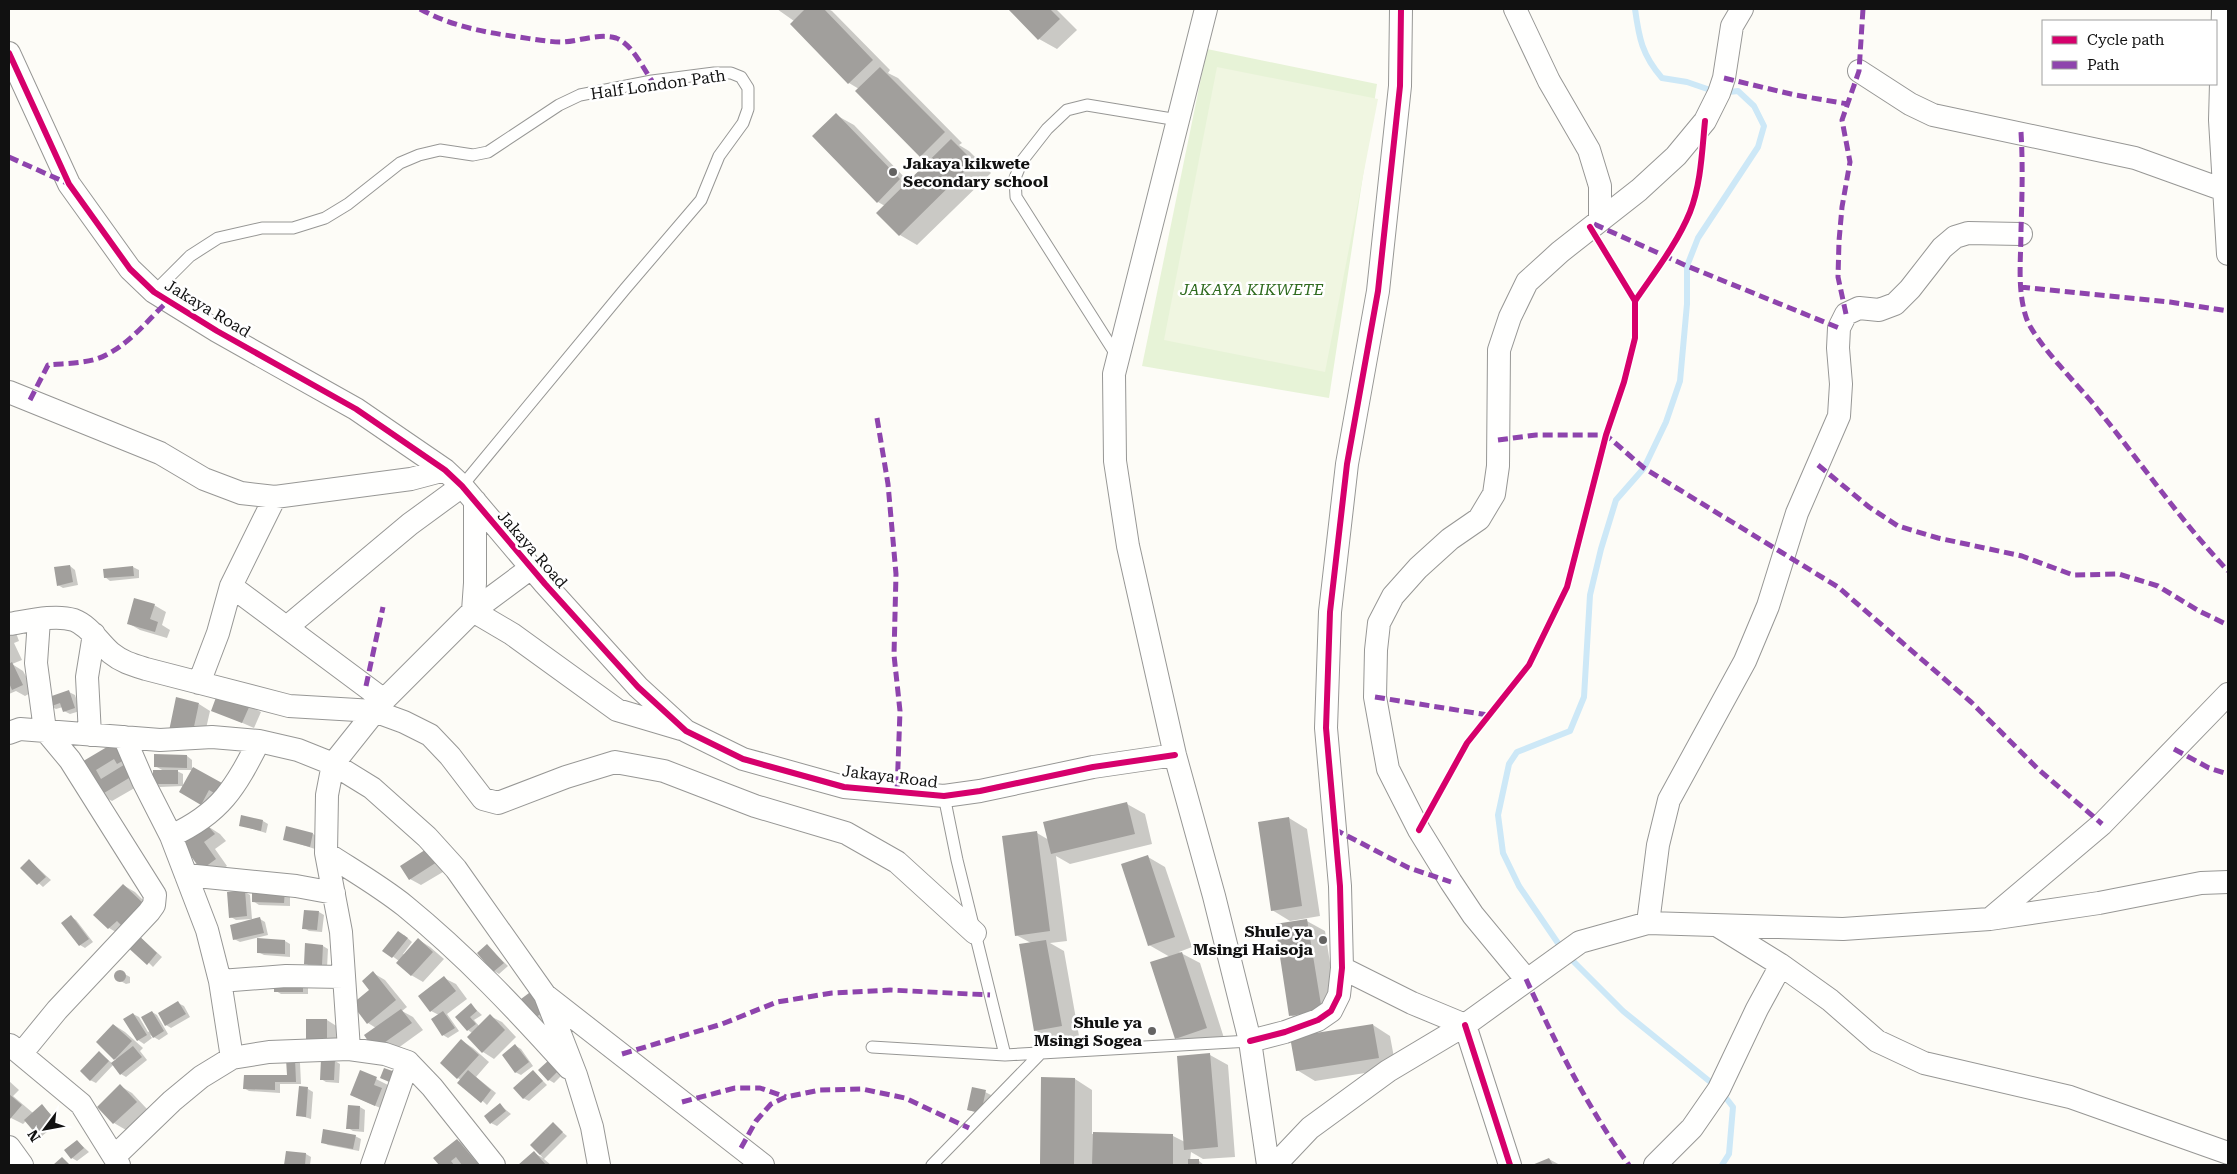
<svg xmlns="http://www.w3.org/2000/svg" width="2237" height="1174" font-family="'Roboto Serif',serif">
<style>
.green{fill:#e7f3d7}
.pitch{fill:#f0f6e1}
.shadow{fill:#0003}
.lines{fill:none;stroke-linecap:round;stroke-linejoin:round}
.stream{stroke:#cde8f7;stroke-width:6}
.building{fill:#a19f9c}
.lane-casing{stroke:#979795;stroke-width:13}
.street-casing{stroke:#979795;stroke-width:24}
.lane{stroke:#fffffe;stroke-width:11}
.street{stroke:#fffffe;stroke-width:22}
.quiet{stroke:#8e44ad;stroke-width:5;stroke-dasharray:10 5;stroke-linecap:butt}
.cycleway-casing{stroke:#fff;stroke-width:9}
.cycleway{stroke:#d6006c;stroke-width:6}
.poi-dot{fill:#646362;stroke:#fff;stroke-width:2}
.labels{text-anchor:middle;stroke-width:5;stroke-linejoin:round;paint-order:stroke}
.street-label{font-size:16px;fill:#111;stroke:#fff}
.poi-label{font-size:16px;font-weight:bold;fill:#111;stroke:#fff;text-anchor:end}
.park-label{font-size:16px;font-style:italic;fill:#2f6b1f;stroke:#fff}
</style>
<rect width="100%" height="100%" fill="#fdfcf7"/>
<path class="green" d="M1207,49l170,35 -48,314 -187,-32z"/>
<path class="pitch" d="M1217,67l161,32 -53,273 -161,-32z"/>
<path class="shadow" d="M777,9h51l4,2 58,59 -2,3 10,5 64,65 -3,2 10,6 22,22 -74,72 -17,-10 -15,-29 -7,-4 -42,-87 18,10 55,57 21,-21 -9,-5 -62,-67 -10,-6 -55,-62z
M1009,9h47l21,21 -20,19 -18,-10z
M70,566l5,4 3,15 -15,3 -5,-3z
M133,567l6,3v8l-29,3 -5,-4z
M154,605l12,7 -4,13 8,5 -3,8 -27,-8 -12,-7z
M9,629l7,4 3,8 -5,2 8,17 -10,4 11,7 11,20 -9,5 -9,-5 -7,3z
M69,692l6,3 5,16 -10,3 -6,-3 -1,-4 -7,2 -6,-3z
M199,704l11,7 -7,31 -21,-5z
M249,706l12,6 -7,16 -41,-18z
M117,742l28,40 -33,19 -12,-6 -18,-31z
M187,756l5,4v8l41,22 -19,20 -34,-18 12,-22h-17l8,4v12l-23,1 -6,-3 10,-13 -9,-5z
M1127,804l18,10 7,30 -82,20 -14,-8 11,85 -17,2 14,8 15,85 -26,5 -18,-11 -4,-87 -15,-8 21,-102 12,7z
M1289,818l18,11 13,87 -30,5 -18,-11z
M263,821l5,3 -2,9 -26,-8z
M209,827l11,7 6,7 -11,8 12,17 -14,10 -29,-31z
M313,834l5,3 -3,12 -31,-10z
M428,850l20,19 -27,16 -11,-6z
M1148,857l17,10 27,80 -13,5 21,11 24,75 -30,10 -18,-10 -6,-81 -21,-12z
M30,861l21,19 -8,7 -21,-19z
M123,885l12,7 18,18 -13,27 22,20 -9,10 -32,-32 -12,-7 -14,-13z
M245,892l5,3 2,24 -16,1 -5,-3z
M290,894v12l-31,-1 -6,-4z
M319,912l5,3 -2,17 -13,-1 -5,-3z
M71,917l5,3 17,22 -8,6 -5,-3z
M260,919l5,3 3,13 -28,7 -6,-3z
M1305,920l20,11 14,89 -31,5 -18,-10z
M404,935l8,7 -9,12 2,1 14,-15 11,7 14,12 -21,23 -12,-7 -12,-14 -15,-11z
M285,941l5,3v13l-26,-2 -6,-3z
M307,944l16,2 5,3 -1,19 -17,-2 -5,-3z
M487,946l21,20 -9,8 -5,-3z
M121,972l9,5v6l-4,1 -9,-5v-6z
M373,973l12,7 22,27 -5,4 11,6 10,13 -36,26 -11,-28 -8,-5z
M444,978l12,6 11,15 -20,15 12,17 -11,7 -5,-3 -4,-20 -8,-4z
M308,985v9h-27l-5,-3z
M533,992l19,20 -15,11z
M178,1003l6,3 6,11 -19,11 -5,-3z
M471,1005l11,10 -8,5 5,6 11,-10 12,6 14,15 -22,22 -11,-7 -11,-19 -4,-3z
M152,1012l5,3 11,19 -9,6 -9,-5 2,3 -8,6 -6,-4 -13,-21 8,-5 6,3 9,15 2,-1z
M327,1020l11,7 1,25h-20z
M114,1025l11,7 18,16 -3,3 7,9 -21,17 -5,-3 -7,-10 -18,19 -6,-3 9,-28 14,12 4,-4 -2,-1z
M1373,1025l17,11 6,32 -81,13 -18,-11z
M462,1041l11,7 16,14 -13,15 20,16 -9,12 -29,-27z
M516,1046l5,3 12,17 -12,9 -6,-3z
M1210,1055l18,10 7,92 -32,2 -12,-7 -1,9h9l5,4h-159l-4,-2 34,-84 17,11v44l81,2 12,6z
M295,1060l5,3 1,21h-21v9l-31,-2 -5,-3 44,-12z
M335,1061l5,3 -1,19 -13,-1 -5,-3z
M549,1061l14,13 -9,9 -5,-3z
M534,1072l13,13 -18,16 -6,-3z
M376,1079l12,6 -2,7 7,4 -6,15 -36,-16z
M9,1081l10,9 -6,6 20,17 9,-7 17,16 -17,14 -6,-3 -10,-12 -3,3 -12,-6 -2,-2z
M120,1086l12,7 15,16 -21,21 -12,-7 -15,-16z
M308,1089l5,3 -2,27 -13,-4z
M985,1092l6,3 -5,20 -18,-5z
M500,1105l11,9 -14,12 -6,-3z
M349,1106l11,1 5,3 -1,22 -11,-1 -5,-3z
M553,1124l14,12 -23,23 7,6h-31l14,-12 9,5 -12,-13z
M355,1136l6,3 -2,12 -31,-6 -6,-3z
M457,1140l12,7 15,18h-44l-5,-7z
M77,1141l12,11 -12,9 -5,-3z
M287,1153l19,1 5,3 -1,8h-24z
M1549,1159l11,6h-25z"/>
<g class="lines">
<path class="stream" d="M1635,9c4,29 7,46 27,69l25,4 32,11 19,-2 16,15 10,20 -6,21 -60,91 -11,28v38l-7,77 -14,41 -22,46 -28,32 -15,49 -11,46 -6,102 -14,34 -53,21 -8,12 -11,51 5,38 16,33 45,66 59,59 96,78 14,18 -4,47 -7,11"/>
</g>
<path class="building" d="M805,9h19l49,51 -25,24 -58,-60z
M1008,9h42l10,10 -22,21z
M880,67l65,65 -25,25 -65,-66z
M836,113l64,66 -23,24 -65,-67z
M951,139l23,23 -75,74 -23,-23z
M70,565l3,17 -16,4 -3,-19z
M133,566l1,10 -30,2 -1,-9z
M134,598l21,6 -5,15 8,3 -3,10 -28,-8z
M12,662l11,23 -11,5 -3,-7v-19z
M69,690l6,18 -12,4 -3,-9 -11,4 -3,-9z
M218,692l32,13 -8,18 -31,-12z
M176,697l23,6 -7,33 -23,-5z
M117,741l11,17 -11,6 -3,-5 -18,11 5,9 26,-16 7,12 -35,21 -19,-33z
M154,754l33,1v13l-33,-1z
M193,767l29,16 -6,11 -7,-4 -8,15 -22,-13z
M153,770h25v14h-25z
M1127,802l8,32 -84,20 -8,-32z
M241,815l22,5 -2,11 -22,-5z
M1289,817l13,89 -31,5 -13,-89z
M208,826l7,8 -11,8 12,17 -15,11 -19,-26z
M286,826l27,7 -3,14 -27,-7z
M1037,831l13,100 -35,5 -13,-100z
M428,848l9,14 -28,18 -9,-14z
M1148,855l27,82 -27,9 -27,-82z
M29,859l17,18 -9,8 -17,-17z
M123,884l20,19 -19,25 -7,-7 -9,8 -15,-14z
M252,889l33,1 -1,13 -32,-1z
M245,890l2,26 -18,2 -2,-26z
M304,910l15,1 -2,19 -15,-1z
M71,915l18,24 -10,7 -18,-23z
M260,917l4,16 -31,7 -3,-15z
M1307,919l15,92 -33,5 -14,-92z
M398,931l10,7 -16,20 -10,-7z
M135,932l22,21 -10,12 -23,-21z
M257,938l28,2v14l-28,-1z
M418,938l15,14 -22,24 -15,-13z
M1046,940l16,86 -28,5 -15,-87z
M305,943l18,2 -1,20 -18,-1z
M487,944l17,19 -11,9 -16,-19z
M1182,952l25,76 -32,11 -25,-77z
M114 976a6 6 0 1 1 12 0a6 6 0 1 1-12 0Z
M373,971l23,29 -29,24 -15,-20 17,-14 -7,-9z
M444,976l12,15 -26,21 -12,-16z
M274,981h29v11h-29z
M533,990l14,19 -16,12 -14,-19z
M178,1001l8,13 -21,12 -7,-13z
M471,1003l6,8 -7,6 6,7 -9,7 -12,-14z
M401,1009l11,14 -38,27 -10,-15z
M152,1011l12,20 -11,7 -12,-21z
M443,1011l12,17 -13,8 -11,-17z
M133,1013l14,22 -10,6 -14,-22z
M490,1014l15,16 -23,23 -15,-16z
M306,1019h21v27h-21z
M113,1024l19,17 -18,19 -18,-18z
M1373,1024l6,34 -83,13 -6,-34z
M461,1039l18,16 -22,24 -17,-16z
M515,1044l14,18 -14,11 -13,-18z
M133,1046l9,11 -22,18 -9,-12z
M99,1051l10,10 -19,20 -10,-10z
M1210,1053l8,94 -34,3 -7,-94z
M286,1059h9l1,23h-21v8l-32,-1 1,-14h43z
M321,1059l14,1 -1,20h-14z
M549,1060l10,10 -11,11 -10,-11z
M384,1068l14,5 -4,11 -14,-6z
M360,1070l17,7 -3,8 8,3 -7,18 -25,-11z
M468,1070l23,20 -10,13 -24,-20z
M533,1070l10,11 -20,18 -10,-11z
M1041,1077l34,1 -1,87 -34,-1z
M120,1084l17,18 -24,22 -16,-17z
M299,1086l9,1 -2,30 -10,-1z
M972,1087l14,3 -5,23 -14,-3z
M9,1094l13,11 -12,14 -1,-2z
M500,1103l6,8 -16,13 -6,-8z
M42,1104l12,15 -18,15 -12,-14z
M348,1105l12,1 -1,23h-13z
M553,1122l10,10 -23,23 -10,-10z
M323,1129l33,6 -3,14 -32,-6z
M1093,1132l80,2v31h-81z
M457,1139l22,26h-17l-6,-8 -5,4 3,4h-15l-6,-7z
M77,1140l7,8 -13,11 -7,-9z
M286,1151l20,2 -1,12h-21z
M534,1151l12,14h-28z
M62,1157l8,8h-17z
M1549,1158l4,7h-21z
M1188,1159h11v6h-11z"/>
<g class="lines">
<defs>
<path id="lane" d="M154,292l36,-36 28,-18 44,-10h31l32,-10 23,-14 52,-41 19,-8 21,-5 33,5 15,-3 71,-47 21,-10 72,-14 62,-8h17l10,4 7,11v21l-5,14 -24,33 -18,44 -76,89 -163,197
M1117,356l-101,-159 -1,-19 7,-17 25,-32 20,-19 20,-5 91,15
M944,796l13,64 48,195
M872,1047l133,8 245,-14
M932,1165l110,-113"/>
<path id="street" d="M1206,9l-92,365 1,87 13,85 47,209 39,141 36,145 18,124
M1515,9l34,72 40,69 11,36v34
M2223,9l-3,111 8,134
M9,53l60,131 61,85 24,23 63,39 139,78 89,61 17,16 83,98 93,103 48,44 57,28 101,28 100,9 36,-5 113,-24 82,-12
M1859,71l51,33 23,11 202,43 89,32
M9,392l151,61 44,26 37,14 34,4 136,-18 34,-9
M475,501v82l-2,28 39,23 105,76 64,19
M231,586l153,114
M9,624c19,-3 46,-10 65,-4 16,6 25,23 37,33 11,9 22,12 35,16l143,37 85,5 30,11 26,13 20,21 33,43 15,4 68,-26 49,-15 49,9 91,35 91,27 51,29 78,71
M287,627l123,-103 52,-38
M199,683l19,-50 13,-47 44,-89
M9,733l11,-4 140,11 52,-3 47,4 39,9 35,14 39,24 55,49 29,32 89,126 31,80 16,52 7,38
M90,735l-3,-58 7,-43
M124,737l19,44 28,55 36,94 13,51 12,77
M171,836c50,-23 64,-48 88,-95
M326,853c26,17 54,33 79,53 60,49 112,104 164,162
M186,875l110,11 38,7
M1990,919l112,-95 126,-130
M1648,923l10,-78 11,-45 76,-139 23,-55 29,-93 42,-97 2,-32 -3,-36 1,-20 7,-14 13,-6 20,2 16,-6 15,-15 32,-41 13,-11 13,-4 53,1
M1718,926l63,39 49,35 47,41 47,22 146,34 158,56
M1342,968l70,35 53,22 45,140
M1526,979l-53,-64 -22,-33 -32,-52 -31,-61 -13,-72 1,-47 3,-27 14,-27 25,-28 32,-29 29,-20 15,-25 4,-28 1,-116 11,-33 17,-35 33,-30 79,-62 37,-34 29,-35 14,-28 5,-15 8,-52 10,-17
M220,981l66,-5 57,1
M545,995l218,170
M1250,1041l35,-9 33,-12 13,-9 8,-16 3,-27 -2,-82 -14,-158 4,-116 17,-148 31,-173 22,-205 1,-77
M10,1045l71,59 38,61
M349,1049l-8,-117 -15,-79 1,-58 6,-31 51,-64 89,-89 58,-43
M21,1054l36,-44 92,-98 5,-7 1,-10 -85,-135 -25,-30 -9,-67 3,-43
M9,1147l13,18
M115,1156l57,-55 29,-24 31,-19 37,-6 80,-3 36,5 23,8 24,25 62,78
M372,1165l36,-103
M1275,1165l35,-37 78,-57 77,-46 115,-83 68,-19 195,6 147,-10 109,-16 102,-20 27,-1
M1655,1165l37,-37 27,-39 38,-80 24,-44"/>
</defs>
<use href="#lane" class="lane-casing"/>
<use href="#street" class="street-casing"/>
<use href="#lane" class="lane"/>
<use href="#street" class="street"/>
<path class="quiet" d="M420,9c31,17 63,23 98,28 15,2 30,5 45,5 17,-1 36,-9 53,-4 16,6 27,30 36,43
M1724,78l71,17 53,9
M2021,132c2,33 1,65 0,98 0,29 -4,59 5,87 7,23 52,68 69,89 45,55 84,113 133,165
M9,157l60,27
M1594,224l93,42 152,62
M2020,287l150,15 58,9
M1846,314l-8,-37 1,-36 3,-34 8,-45 -8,-42 17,-49 4,-62
M30,400l18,-35c18,-2 41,-1 58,-10 24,-12 42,-35 62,-54
M877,418l11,66 8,90 -2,81 6,56 -3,81
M1498,440l38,-5h70l38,33 194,119 133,115 67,67 64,55
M1818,465l51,42 29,19 40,12 84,18 51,19 46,-1 39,12 41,25 29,14
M366,686l17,-79
M1375,697l113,18
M2174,749l35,19 19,6
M1334,829l75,39 42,14
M1526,979c30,65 61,128 103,186
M622,1054l100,-30 55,-22 55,-9 58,-3 100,5
M682,1102l53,-14h25l26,9
M741,1148l15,-27 15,-17 15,-7 34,-7 42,-1 43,9 64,30"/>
<defs>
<path id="cycleway" d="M9,53l60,131 61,85 24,23 63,39 139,78 89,61 17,16 83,98 93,103 48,44 57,28 101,28 100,9 36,-5 113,-24 82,-12
M1635,301c19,-28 42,-57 55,-89 11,-28 12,-61 15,-91
M1419,830l48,-87 62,-78 38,-78 39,-152 18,-53 11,-44v-37l-45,-74
M1465,1025l45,140
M1250,1041l35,-9 33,-12 13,-9 8,-16 3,-27 -2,-82 -14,-158 4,-116 17,-148 31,-173 22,-205 1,-77"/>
</defs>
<use href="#cycleway" class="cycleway-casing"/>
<use href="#cycleway" class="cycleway"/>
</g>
<g class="poi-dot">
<circle cx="893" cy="172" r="5"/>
<circle cx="1323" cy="940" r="5"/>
<circle cx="1152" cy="1031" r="5"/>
</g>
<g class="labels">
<g class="street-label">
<text transform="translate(658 84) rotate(-8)" y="6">Half London Path</text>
<text transform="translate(208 308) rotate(31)" y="6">Jakaya Road</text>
<text transform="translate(533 549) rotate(49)" y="6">Jakaya Road</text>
<text transform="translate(890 776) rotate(7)" y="6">Jakaya Road</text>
</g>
<g class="poi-label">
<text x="903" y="169" text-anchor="start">Jakaya kikwete<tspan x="903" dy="18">Secondary school</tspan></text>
<text x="1313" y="937">Shule ya<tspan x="1313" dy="18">Msingi Haisoja</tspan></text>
<text x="1142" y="1028">Shule ya<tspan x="1142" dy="18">Msingi Sogea</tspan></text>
</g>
<g class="park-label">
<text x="1252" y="295">JAKAYA KIKWETE</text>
</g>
</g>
<rect width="2237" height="1174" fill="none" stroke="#111111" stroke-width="20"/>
<rect x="2042" y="20" width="175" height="65" fill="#ffffff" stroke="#a0a0a0"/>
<rect x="2052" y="36" width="25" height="8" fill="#d6006c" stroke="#a0a0a0"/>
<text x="2087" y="45" font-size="15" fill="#111111">Cycle path</text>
<rect x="2052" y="61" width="25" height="8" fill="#8e44ad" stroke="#a0a0a0"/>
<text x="2087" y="70" font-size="15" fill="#111111">Path</text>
<g transform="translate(45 1129) rotate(238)" stroke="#ffffff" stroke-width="4" paint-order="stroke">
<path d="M0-4L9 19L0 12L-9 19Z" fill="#111111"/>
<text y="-8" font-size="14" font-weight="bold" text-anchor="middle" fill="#111111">N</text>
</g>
</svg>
